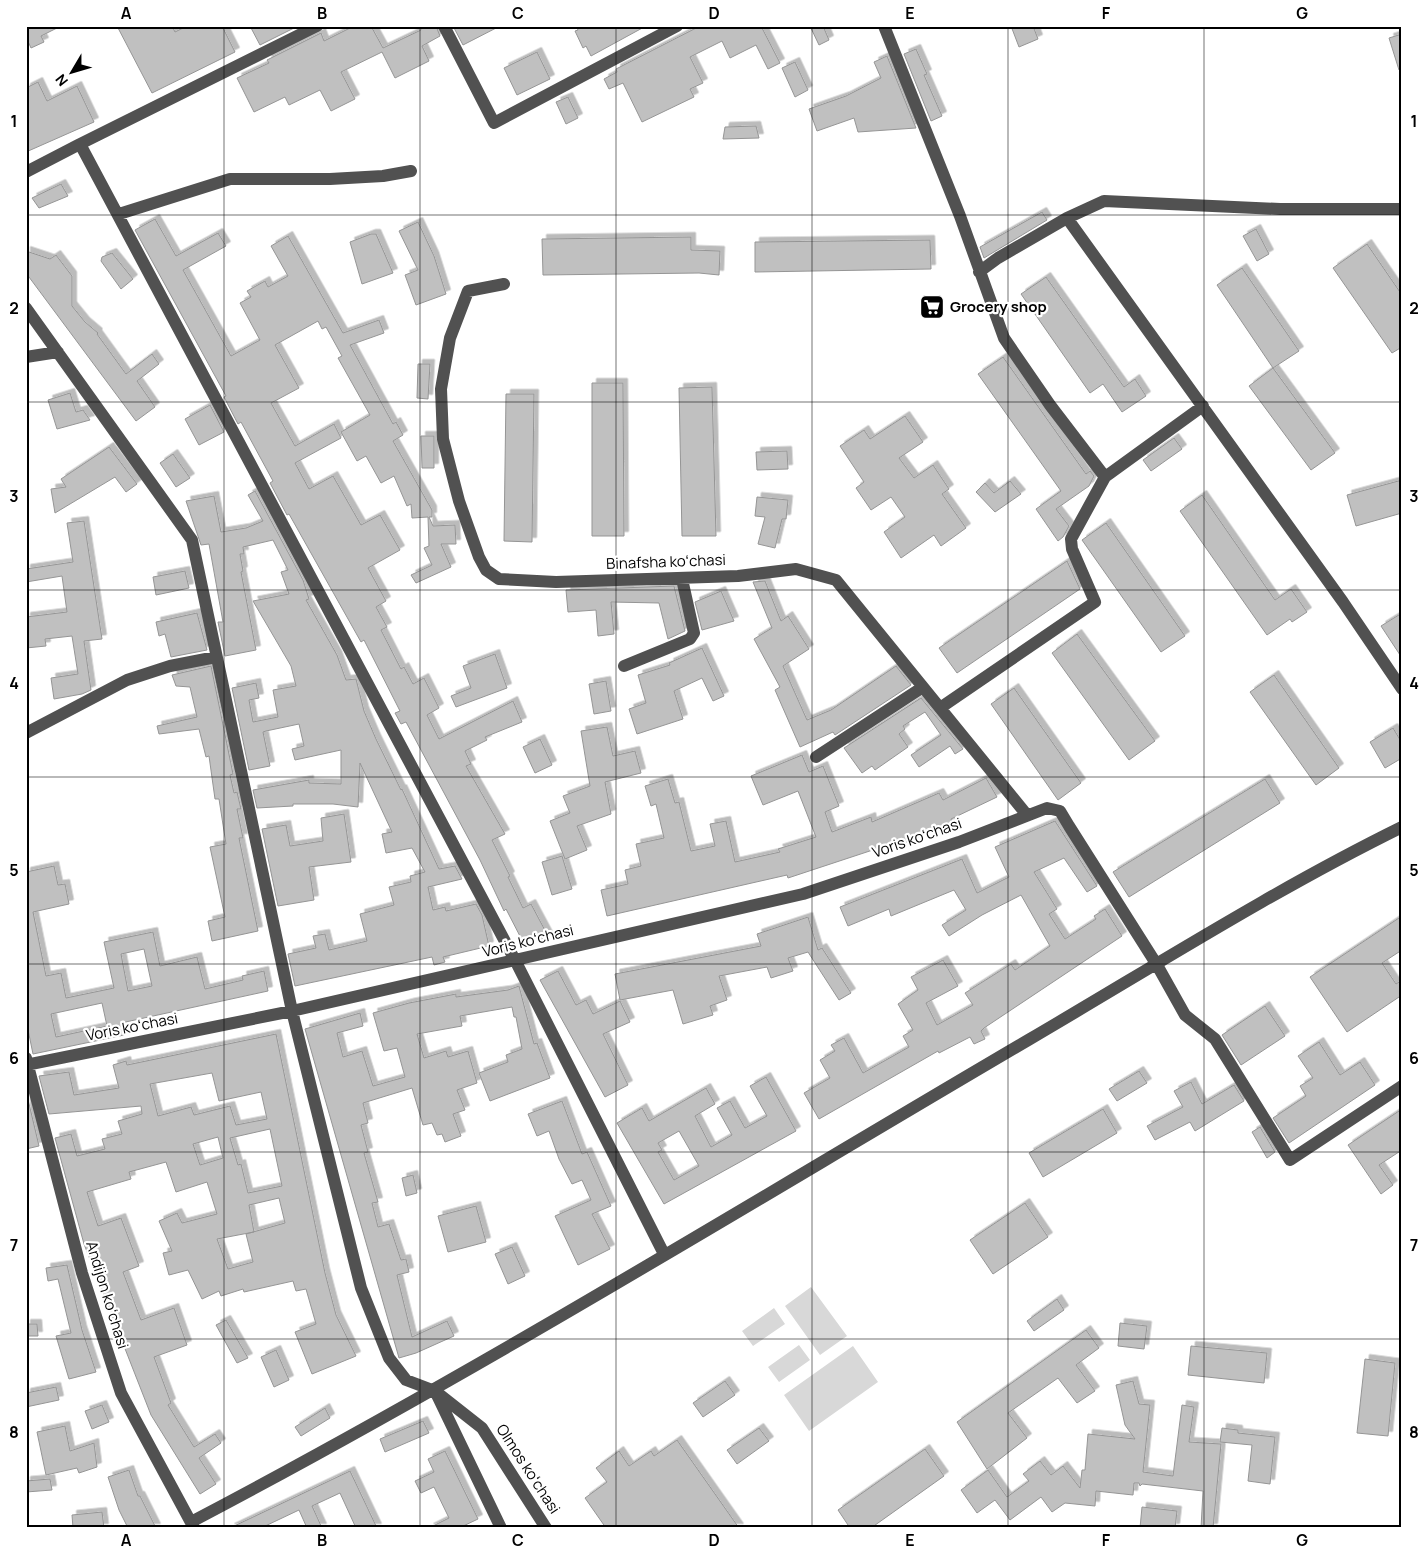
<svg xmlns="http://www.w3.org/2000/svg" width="1428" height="1554" font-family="Manrope,sans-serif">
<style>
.green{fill:#d8d8d8}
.building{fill:#c0c0c0;stroke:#959595;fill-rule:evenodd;filter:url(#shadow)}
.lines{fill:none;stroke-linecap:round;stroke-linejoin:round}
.minor{stroke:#515151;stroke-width:12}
.grid{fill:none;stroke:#000;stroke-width:1;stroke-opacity:0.55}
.labels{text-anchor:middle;stroke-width:4.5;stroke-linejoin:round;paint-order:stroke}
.poi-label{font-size:15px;font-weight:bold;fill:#000;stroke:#fff;text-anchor:start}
.street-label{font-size:15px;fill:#000;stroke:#fff}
.neatline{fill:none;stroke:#000;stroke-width:2}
.grid-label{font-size:16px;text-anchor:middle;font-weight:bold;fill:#000}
</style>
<defs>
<filter id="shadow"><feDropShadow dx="4.5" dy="-4.5" stdDeviation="0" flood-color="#0004"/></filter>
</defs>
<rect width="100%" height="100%" fill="#fff"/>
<path class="green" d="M811,1287l36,49 -27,19 -35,-49z
M774,1308l11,16 -32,22 -11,-15z
M799,1345l11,15 -31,22 -11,-15z
M853,1346l25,36 -69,49 -25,-36z"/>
<path class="building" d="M26,26h35l-20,10 3,6 -13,6 -5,-11z
M117,26h55l3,6 12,-6h35l13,26 -83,41z
M250,26h48l-38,19z
M354,26h17l12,22 38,-18 -1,-4h16l4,10 -18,10 7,15 -34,17 -13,-26 -41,20 14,27 -24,12 -11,-21 -31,15 -4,-8 -31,15 -17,-34 32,-15 -2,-3 54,-27 3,8z
M453,26h47l-37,19z
M576,26h70l-55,30 -5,-10 -3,2 -8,-17 3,-1z
M700,26h61l19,37 -12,6 -12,-24 -26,13 -8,-17 -32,16 13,26 -13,6 4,8 -52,25 -19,-39 -14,6 -5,-10 13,-7 -1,-3z
M810,26h13l6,14 -10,5z
M1011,26h22l5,13 -19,8z
M1402,34v35l-3,1 -10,-32z
M916,49l11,25 -3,1 18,41 -11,5 -27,-67z
M537,52l13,27 -33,16 -13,-27z
M887,56l29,72 -58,4 -4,-14 -37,13 -8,-22 37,-13 35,-18 -7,-16z
M795,62l13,28 -13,7 -13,-29z
M38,82l9,19 30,-15 17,36 -68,30v-64z
M568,97l10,21 -12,6 -10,-22z
M756,126l3,12 -36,1 2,-12z
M61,184l7,12 -29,12 -7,-10z
M1042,212l5,8 -63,38 -4,-11z
M155,219l21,37 42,-23 8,13 -43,24 48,86 29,-16 -20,-37 11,-6 -4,-6 18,-10 3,6 20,-11 -17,-30 17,-10 55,97 36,-13 5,13 -34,12 43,79 3,-2 7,13 -10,6 39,69v7h-3l4,9 22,-1 1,19h-15l10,23 -35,16 -5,-8 21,-10 -8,-17 5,-2 -1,-29 -16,1 -1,-14 -4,2 -13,-30 -13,7 -15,-27 -9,5 -16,-29 29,-17 -32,-57 4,-2 -16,-29 -4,2 -4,-8 -43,24 24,43 -28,15 24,43 39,-22 7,14 -46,25 14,26 24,-13 28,49 19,-10 20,35 -32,18 18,33 -10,6 11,20 -6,3 20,39 3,-2 9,17 11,-6 15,30 -12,7 12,24 74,-38 9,21 -37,15 2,3 -22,11 6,13 -5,2 39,68 -13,6 18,36 -2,1 15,31 8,-4 17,32 -10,5 -3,-6 -12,7 -17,-33 -2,2 -24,-51 -74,-138 -5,2 -6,-11 5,-2 -36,-71 -3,2 -72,-128 -2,1 -17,-32 3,-2 -32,-59 -3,2 -14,-27 2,-1 -91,-166z
M418,222l16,34 12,38 -30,11 -11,-30 13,-5 -19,-39z
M1256,229l13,25 -12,7 -14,-25z
M371,234h5l17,39 -31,11 -12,-42z
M691,237v13l29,1 -1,24 -20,-2 -156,2 -1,-36z
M930,240l1,29 -176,3v-30z
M1367,244l35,51v52l-10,6 -59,-85z
M26,251l24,8 6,-4 16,21v30l13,16 13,11 -1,1 29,40 26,-20 7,10 -22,17 18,26 -19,14 -110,-148z
M112,253l21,26 -12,10 -20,-28 1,-4z
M1242,268l57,83 -26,17 -56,-83z
M1046,277l78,110 11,-8 11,17 -24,16 -19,-28 -13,9 -69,-99z
M1003,357l83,117 4,-3 4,5 -5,10 -33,23 13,17 -6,11 -5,4 -22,-32 25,-18 -83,-117z
M418,364h12l-2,35 -11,-1z
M1273,368l62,85 -24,17 -62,-84z
M592,383h31l1,153h-32z
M712,387l4,149h-34l-3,-148z
M70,393l6,19 7,-2 7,10 -33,9 -9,-29z
M506,394h28l-2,148 -28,-1z
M210,405l14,27 -25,13 -14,-26z
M905,416l18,26 -24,16 15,20 19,-13 16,24 -7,5 24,34 -25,18 -7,-11 -33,23 -17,-26 21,-15 -14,-20 -20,13 -15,-22 8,-6 -24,-36 24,-16 6,9z
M421,436h13v32h-12z
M1174,438l8,11 -31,22 -8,-11z
M109,447l28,37 -11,8 -11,-15 -60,36 -4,-24 15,-2 -5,-8z
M787,451l1,18 -31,1 -1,-18z
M173,454l17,24 -14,9 -16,-24z
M1402,480v33l-46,13 -9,-31z
M1010,481l11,13 -26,18 -19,-20 9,-9 9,10z
M255,491l48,89 6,19 -3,1 31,55 9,25 10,-1 8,32 12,28 25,51 1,-1 37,80 16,-3 7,13 -34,8 5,23 12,-3 1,4 30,-7 6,11 7,31 -46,11 2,5 -11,3 -2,-8 -137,29 -7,-32 28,-6 -3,-12 12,-2 4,16 38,-9 -7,-27 34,-9 -5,-18 22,-5 -1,-6 15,-4 -13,-24 -26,5 -4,-19 10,-2 -32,-69 -2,44 -25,-3h-40v2l-36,2 -4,-18 56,-10v3l32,1v-34l-46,10 -3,-11 12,-3 -5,-22 -33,7 -3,1 7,34 -21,4 -17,-82 24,-5 3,15 -10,2 4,22 25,-5 -5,-27 23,-4 -5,-20 -38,-65 36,-7 -8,-22 7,-2 -15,-30 -30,7 1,7h-4l3,17 -2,1 15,78 -31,6 -7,-34h5l-14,-78 -8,1 -15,-44 28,-5 7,36 25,-4 17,-7 -15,-26z
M1202,495l73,105 16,-11 16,23 -15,10 -2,-3 -23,16 -87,-124z
M757,497l31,3 -2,19h-4l-7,29 -17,-4 7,-27 -10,-1z
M84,521l18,118 -18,2 7,49 -9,4 -28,5 -3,-21 27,-4 -6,-38 -27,3 1,7 -20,2v-31l41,-5 -5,-36 -36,6v-13l47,-7 -6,-39z
M1106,523l79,113 -24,16 -79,-112z
M1067,561l13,28 -123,84 -18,-25z
M185,571l4,17 -33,7 -3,-18z
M765,581l16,40 7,-5 21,33 -26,17 24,54 24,-10 65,-44 15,19 -76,50 -2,-3 -33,15 -25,-57 5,-3 -26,-48 18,-11 -19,-46z
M674,586l11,45 -17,8 -9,-36 -48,-1 3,32 -16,2 -2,-26 -28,2 -2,-22z
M721,591l13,30 -32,9 -7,-28z
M197,613l10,37 -36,7 -6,-23 -6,2 -3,-14z
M1402,613v45l-21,-32z
M1077,634l78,107 -26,19 -77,-107z
M702,648l22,48 -11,5 -11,-23 -28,13 9,28 -46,15 -8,-25 17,-6 -8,-28 32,-10 -1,-2z
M495,654l12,34 -51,19 -5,-11 20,-8 -8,-22z
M211,666l22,108 -3,1 4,18 3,-1 4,17h-4l6,29h-4l19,93 -46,10 -4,-20 17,-4 -15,-70 16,-3 -7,-45h-4l-6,-43 -3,1 -7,-28 -40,5 -2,-8 40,-9 -7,-30 -14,-1 -4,-11z
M1274,675l65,93 -23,17 -66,-93z
M606,681l5,30 -17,3 -5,-30z
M1014,688l67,95 -23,17 -67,-96z
M921,698l42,51 -8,5 -5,-8 -31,21 -8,-12 30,-20 -16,-23 -22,14 2,3 -6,5 9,13 -33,23 -3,-4 -10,7 -18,-25z
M607,727l6,29 22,-5 6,22 -36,9 6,32 -34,12 10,24 -22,9 -15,-38 20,-8 -7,-17 27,-10 -9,-55z
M1393,728l9,15v15l-17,10 -15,-26z
M540,739l12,26 -17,8 -12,-26z
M802,755l7,17 14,-6 16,40 -14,6 7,20 39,-15 1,5 67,-29 4,7 43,-22 11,19 -46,22 1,3 -50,22 -2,-3 -112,37 -1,-3 -180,41 -6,-26 27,-6 -3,-14 16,-4 -5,-22 28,-6 -8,-34 -5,2 -6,-20 23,-7 7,24 4,-1 12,49 24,-5 -5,-22 16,-3 9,41 45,-10 -2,-3 38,-12 -18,-46 -35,14 -12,-29z
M1265,779l15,24 -151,94 -16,-25z
M344,814l7,48 -42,5 5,33 -36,6 -16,-77 24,-4 4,21 33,-5 -2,-23z
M1055,821l42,65 -10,6 -23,-34 -30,14 23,37 -8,5 16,25 31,-20 -2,-3 11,-7 17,27 -138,92 -3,3 4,8 -11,5 -4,-7 -31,16 -1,-2 -119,68 -15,-26 26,-15 -10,-18 15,-9 -4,-6 13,-7 19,35 46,-26 -6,-11 10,-6 -15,-26 20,-14 -7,-13 32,-17 15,26 -32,17 11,22 36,-20 -8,-12 46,-29 4,6 35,-24 -29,-51 -39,20 -33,21 -7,-11 24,-15 -12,-20 -63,26 -2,-7 -41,17 -8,-19 122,-48 15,34 32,-16 -14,-30z
M562,856l10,33 -20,6 -10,-33z
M54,866l4,19 7,-1 4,20 -36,8 13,64 15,-3 5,25 48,-10 -10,-46 49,-10 7,34 37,-9 8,32 38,-9 -1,-4 22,-5 4,20 -147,32 3,12 -91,19 -7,-34v-148zM144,949l8,37 -24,5 -7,-37zM102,1003l5,23 -51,11 -5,-23z
M1402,916v34l-20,13 14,21 6,-4v15l-55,37 -37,-55z
M808,917l10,33 4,-2 29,45 -12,7 -31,-48 -20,6 5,13 -22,7 -4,-11 -48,9 8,24 -17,6 3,9 -30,9 -10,-34 -53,10 -5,-26 146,-28 -4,-12z
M558,971l18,34 10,-5 7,14 27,-13 10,21 -27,12 25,51 -23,12 -65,-117z
M519,986l15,58 3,-1 13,35 -60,23 -11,-28 29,-11 -2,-7 16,-6 -6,-32h-2l-2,-10 -52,9 2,10 -45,8 7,24 22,-7 2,6 20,-6 9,32 -20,7 8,20 -12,4 8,22 -16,6 -3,-8 -5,1 -5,-12 -9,2 -11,-37 -49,15 5,20 -7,2 7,27 -4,1 14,49 -6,1 6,24 11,-3 12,36 5,-1 3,13 -12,3 15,62 35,-16 7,15 -38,17 -17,5 -94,-329 55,-16 3,13 -26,7 6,24 19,-6 11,35 32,-9 -8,-29 -13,3 -11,-38 36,-10 47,-9v3l52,-7z
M1265,1006l20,30 -44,29 -19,-30z
M276,1034l49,239 11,42 20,41 -44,18 -17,-42 21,-8 -10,-35 -10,2 -3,-10 -49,11 -1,-3 -22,7 -2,-5 -17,8 -14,-29 -19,5 -6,-22 9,-2 -13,-30 18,-8 5,10 35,-9 -10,-32 -31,10 -10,-30 -37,10 2,7 -44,13 11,34 23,-8 18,48 -16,6 18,48 33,-12 13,37 -33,12 17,46 -3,2 26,42 21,-13 6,9 -22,15 17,26 -16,10 -49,-79 -67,-171 -29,-106 16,-4 6,22 28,-7 -3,-10 20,-5 -4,-13 24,-7 -1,-8 -92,8 -10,-38 30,-4 5,23 45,-7 -6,-23 13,-4 1,4zM212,1073l7,28 42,-9 6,27 -31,6 -6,-19 -36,9 -3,-8 -33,9 -8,-32zM270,1129l12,57 -34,7 -7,-29 -3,1 -8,-27zM218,1137l5,21 -23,7 -7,-21zM279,1198l6,25 -39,11 7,28 -25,7 -11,-30 37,-7 -5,-27z
M1319,1042l21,33 20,-13 15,23 -86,58 -16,-25 33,-22 -6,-10 13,-8 -15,-22z
M1139,1071l8,12 -30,18 -8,-12z
M766,1077l30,54 -132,73 -47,-81 25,-15 7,13 57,-33 9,16 -20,12 16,31 21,-12 -15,-27 13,-7 15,27 22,-12 -17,-30zM679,1131l20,35 -25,14 -16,-28 4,-2 -4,-7z
M1191,1082l11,22 32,-19 10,16 -49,30 -5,-9 -35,18 -8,-14 36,-19 -9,-16z
M26,1091l13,55 -13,3z
M562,1101l20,53 5,-2 24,54 -19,8 18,35 -32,16 -23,-49 36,-16 -9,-20 -10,4 -13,-25 -10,-28 -12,5 -9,-22z
M1103,1109l14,24 -74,44 -14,-24z
M1402,1109v41l-23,15 14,20 -12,9 -33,-49z
M1260,1127l15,25 -8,6 -15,-26z
M413,1175l4,18 -11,3 -4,-18z
M1025,1203l23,34 -55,37 -23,-34z
M476,1206l10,36 -38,10 -10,-36z
M512,1247l13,29 -17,8 -13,-30z
M67,1265l15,65 14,42 -27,7 -13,-43 15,-3 -13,-54 -10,2 -2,-13z
M1057,1299l7,11 -30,21 -7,-10z
M226,1320l22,38 -11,5 -21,-38z
M1120,1323l27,3 -3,23 -26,-3z
M26,1324h11l1,12h-12z
M1086,1330l13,18 -23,17 19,26 -18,12 -19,-25 -50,35 19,25 -40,31 -30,-47z
M1191,1346l76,7 -3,30 -76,-8z
M276,1350l13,30 -15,7 -13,-30z
M1365,1359l30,4 -7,73 -31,-3z
M725,1381l10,14 -32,22 -10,-14z
M1133,1381l6,23 11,1 -7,67 30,4 9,-71 12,2 -5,35 32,2 -8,84h-12l2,-37 -61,-7 -2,2 -1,-3h-5l-1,12 -37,-4 -1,15 -30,-3 -13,9 -11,-15 -31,23 -15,-20 -18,13 -16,-23 27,-20 19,27 22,-16 -6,-7 17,-13 11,14 12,-9 17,22 2,-18h3l3,-36 47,5 -10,-14 -9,-40z
M56,1387l3,13 -33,7v-14z
M102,1405l7,17 -17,7 -7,-18z
M325,1408l5,10 -29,18 -6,-9z
M423,1421l6,12 -44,19 -5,-13z
M65,1426l5,25 24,-8 3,24 -18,6 -2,-5 -31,7 -9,-43z
M759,1428l10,13 -32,23 -10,-14z
M1222,1428l16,2v3l37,4 -5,47 -22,-3 4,-36 -32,-3z
M677,1440l62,88h-133l-21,-30 22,-16 -11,-14 23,-17 10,15 22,-15 3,5z
M925,1449l19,27 -73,52h-21l-12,-18z
M445,1451l33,68 -19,9h-30l20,-10 -15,-31 -13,6 -6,-12 19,-9 -6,-13z
M129,1470l9,26h2l16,32h-28l-9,-18 -11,-33z
M350,1471l27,57h-21l-16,-35 -28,13 10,22h-15l-8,-18 -38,18h-31z
M50,1479l2,11 -26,2v-11z
M1142,1507l35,4 -2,17h-35z
M102,1512l2,16h-31l-1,-13z"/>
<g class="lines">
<path class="minor" d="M444,26l50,97 183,-97
M884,26l76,190 44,122 46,67 55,72
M80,144l237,-118
M26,172l54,-28 436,818 148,292
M119,214l111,-35h100l53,-3 28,-5
M1067,218l276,384 59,87
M979,272l19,-14 69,-40 37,-17 176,8h122
M504,284l-36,7 -18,47 -9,51 2,50 16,62 20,56 7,13 13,9 57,3 182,-6 58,-7 40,11 191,235
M26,308l166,232 100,471 69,277 28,70 17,22 29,11 47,37 64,100
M26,357l32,-5
M624,666l66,-27 4,-6 -12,-54
M940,708l155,-106 -23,-53 -1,-10 34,-62 98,-71
M26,733l101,-53 43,-14 46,-9
M816,757l107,-70
M26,1058l56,215 39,120 73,135
M26,1065l266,-54 511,-117 156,-52 88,-34 13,3 9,15 88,139 28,50 30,24 75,121 112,-74
M436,1393l65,135
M191,1522c286,-150 561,-320 839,-483 123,-72 244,-149 372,-212"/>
</g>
<path class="grid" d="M224,26v1502M420,26v1502M616,26v1502M812,26v1502M1008,26v1502M1204,26v1502M26,215h1376M26,402h1376M26,590h1376M26,777h1376M26,964h1376M26,1152h1376M26,1339h1376"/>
<defs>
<symbol id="supermarket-square" viewBox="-11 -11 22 22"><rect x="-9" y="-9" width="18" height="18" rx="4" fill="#000" stroke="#fff"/><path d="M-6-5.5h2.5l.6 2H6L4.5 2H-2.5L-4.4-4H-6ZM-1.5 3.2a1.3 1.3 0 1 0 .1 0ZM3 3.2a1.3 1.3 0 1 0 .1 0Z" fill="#fff"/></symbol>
</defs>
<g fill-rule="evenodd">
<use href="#supermarket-square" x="918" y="293" width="28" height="28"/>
</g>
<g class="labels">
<g class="poi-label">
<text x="950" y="312">Grocery shop</text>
</g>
<g class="street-label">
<text transform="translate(666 562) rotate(-2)" y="5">Binafsha koʻchasi</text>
<text transform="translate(917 838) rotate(-19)" y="5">Voris koʻchasi</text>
<text transform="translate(528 941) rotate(-14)" y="5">Voris koʻchasi</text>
<text transform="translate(132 1027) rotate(-11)" y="5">Voris koʻchasi</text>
<text transform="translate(107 1295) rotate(73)" y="5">Andijon koʻchasi</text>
<text transform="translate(528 1469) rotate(57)" y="5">Olmos koʻchasi</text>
</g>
</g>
<rect width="1428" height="1554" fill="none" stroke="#ffffff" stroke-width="55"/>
<g transform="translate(72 72) rotate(232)" stroke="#ffffff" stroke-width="4" paint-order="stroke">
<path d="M0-4L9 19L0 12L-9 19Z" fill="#000000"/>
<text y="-8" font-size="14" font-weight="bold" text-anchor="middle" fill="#000000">N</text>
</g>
<rect x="28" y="28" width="1372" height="1498" class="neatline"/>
<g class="grid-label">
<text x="126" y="19">A</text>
<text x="322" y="19">B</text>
<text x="518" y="19">C</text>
<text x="714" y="19">D</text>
<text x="910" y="19">E</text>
<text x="1106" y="19">F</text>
<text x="1302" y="19">G</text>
<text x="14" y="127">1</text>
<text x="1414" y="127">1</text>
<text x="14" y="314">2</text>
<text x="1414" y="314">2</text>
<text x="14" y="502">3</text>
<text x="1414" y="502">3</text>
<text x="14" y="689">4</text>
<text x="1414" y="689">4</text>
<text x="14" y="876">5</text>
<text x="1414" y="876">5</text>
<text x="14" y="1064">6</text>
<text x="1414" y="1064">6</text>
<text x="14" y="1251">7</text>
<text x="1414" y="1251">7</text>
<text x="14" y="1438">8</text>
<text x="1414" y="1438">8</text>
<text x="126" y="1546">A</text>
<text x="322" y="1546">B</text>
<text x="518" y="1546">C</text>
<text x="714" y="1546">D</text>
<text x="910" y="1546">E</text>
<text x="1106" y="1546">F</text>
<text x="1302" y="1546">G</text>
</g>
</svg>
